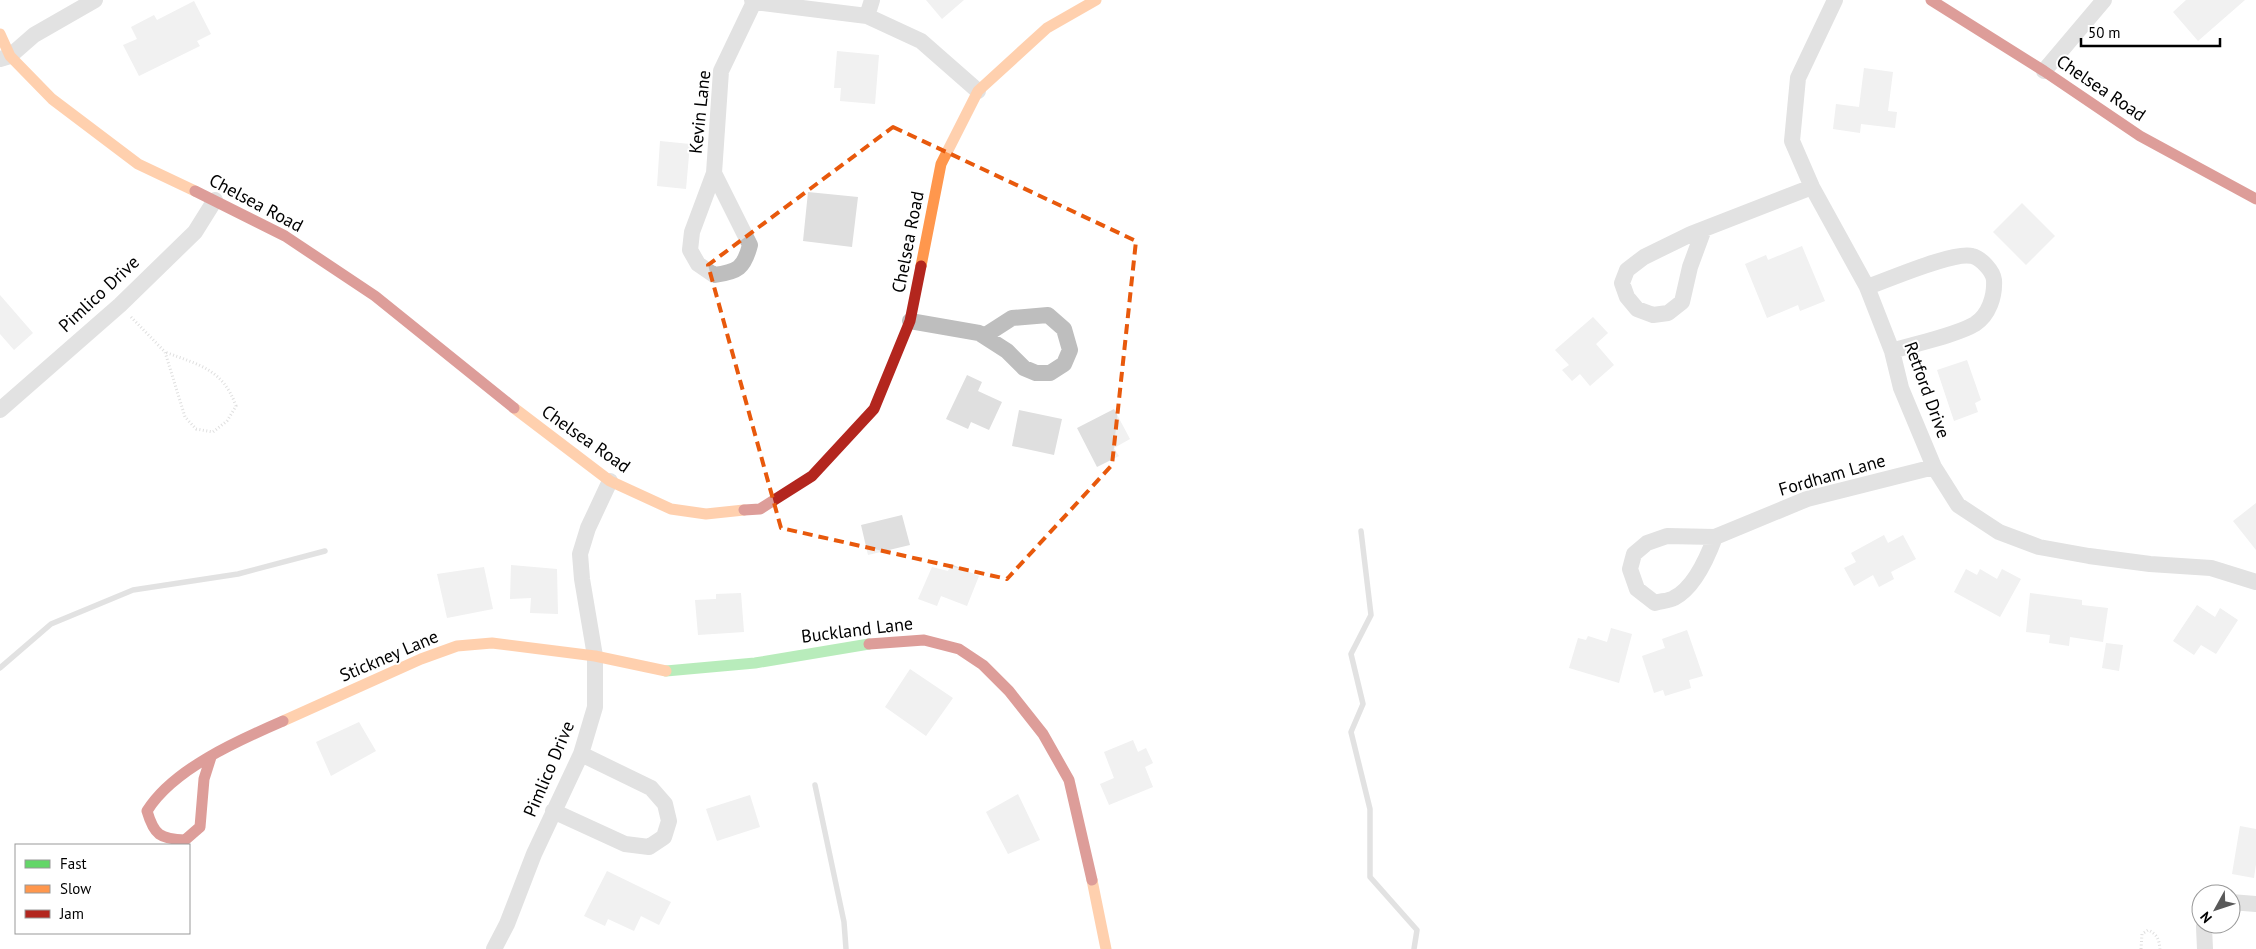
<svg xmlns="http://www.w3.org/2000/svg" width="2256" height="949" font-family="'PT Sans',sans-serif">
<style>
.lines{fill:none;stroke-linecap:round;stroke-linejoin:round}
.stream{stroke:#bfbfbf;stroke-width:5.5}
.building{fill:#dfdfdf}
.path{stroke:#b9b9b9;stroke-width:3;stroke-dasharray:1 2.5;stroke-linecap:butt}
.street{stroke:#bebebe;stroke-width:16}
.fast{stroke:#63d668;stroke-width:11}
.slow{stroke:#ff974d;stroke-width:11}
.jam{stroke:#b3261e;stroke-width:11}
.marked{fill:none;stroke:#e8590c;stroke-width:4;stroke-dasharray:10 6;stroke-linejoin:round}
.labels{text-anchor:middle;stroke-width:4;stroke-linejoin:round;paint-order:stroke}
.street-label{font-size:18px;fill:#000;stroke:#fff}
</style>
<rect width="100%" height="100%" fill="#fff"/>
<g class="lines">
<path class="stream" d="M1361,531l10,84 -20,39 12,50 -12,28 19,77v68l47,53 -3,19
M0,668l51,-44 82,-34 105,-16 87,-23
M815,785l29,137 2,27"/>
</g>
<path class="building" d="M926,0h38l-22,19z
M2186,0h59l-47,41 -25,-29z
M194,1l17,33 -14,7 3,5 -61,30 -16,-31 14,-6 -6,-12 23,-12 3,5z
M837,51l42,4 -4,49 -35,-3 1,-13h-7z
M1864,68l29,4 -5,39 9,1 -2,16 -34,-4 -1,9 -27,-4 3,-25 23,3z
M660,141l30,3 -4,45 -29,-3z
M808,192l50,5 -6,50 -49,-6z
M2022,203l33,33 -29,29 -33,-33z
M1802,246l23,55 -25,10 -2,-6 -31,13 -22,-54 21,-9 2,5z
M0,295l33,38 -19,17 -14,-16z
M1593,317l15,16 -12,11 18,21 -24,21 -10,-12 -8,7 -10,-11 7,-5 -14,-15z
M1967,360l14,40 -6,3 3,9 -24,9 -17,-51z
M967,375l15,7 -4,9 24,11 -13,28 -18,-8 -3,7 -22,-10z
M1114,409l16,30 -16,9 5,8 -22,11 -20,-39z
M1019,410l43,9 -8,36 -42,-9z
M2256,503v47l-23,-29z
M902,515l8,30 -42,10 -7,-30z
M1884,535l4,8 15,-8 13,24 -25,13 3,7 -15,8 -6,-12 -19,11 -10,-18 12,-6 -5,-9z
M951,564l28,12 -12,30 -26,-10 -4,10 -19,-7 14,-32 16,4z
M511,565l46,4 1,45 -28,-1 1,-15 -21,1z
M484,567l9,42 -46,9 -10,-44z
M1966,569l11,6 3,-6 17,10 5,-10 19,10 -21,38 -46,-25z
M741,593l3,39 -46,3 -3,-35 21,-1v-5z
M2030,593l52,7v5l26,3 -5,34 -33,-5 -1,9 -20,-3 1,-8 -24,-3z
M2197,605l18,12 5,-9 18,12 -22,34 -15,-9 -7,10 -21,-14z
M1611,628l21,6 -13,49 -50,-15 9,-30 8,2 2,-4 19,6z
M1687,630l16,46 -14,4 2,8 -26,8 -2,-6 -9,3 -12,-37 23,-8 -3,-9z
M2106,643l17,2 -4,26 -17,-3z
M910,669l43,29 -27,38 -41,-29z
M359,722l17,29 -45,25 -15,-34z
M1133,740l5,12 8,-4 7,15 -8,4 8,20 -44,18 -9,-21 14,-6 -10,-26z
M1018,794l22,46 -32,14 -22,-42z
M750,795l10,32 -43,14 -11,-32z
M2240,826l16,3v35l-2,14 -22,-4z
M607,871l64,31 -12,23 -18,-9 -7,15 -26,-12 -3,7 -21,-10z"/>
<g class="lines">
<path class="path" d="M131,317l34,35 20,65 11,12 17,3 14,-11 9,-15c-13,-37 -37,-41 -71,-54
M2141,949l1,-15 6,-4c9,4 11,9 12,19"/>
<path class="street" d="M752,0l2,2 113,14 54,25 57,50
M1835,0l-37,78 -6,63 20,46 55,100 25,64 9,37 33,79 24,38 41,27 40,15 50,9 61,8 61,4 45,14
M867,16l5,-16
M0,59l10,-3 24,-21 61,-35
M2044,71l60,-71
M714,173l36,72c-6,23 -12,27 -36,30l-16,-11 -8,-14 2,-18 22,-59 7,-102 33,-69
M1704,229l-14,38 -8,35 -14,11 -15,2 -16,-6 -10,-12 -5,-14 5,-13 17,-13 47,-23 121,-47
M1867,287c21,-7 86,-36 105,-31 9,2 21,15 22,24 1,16 -5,35 -19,44 -18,11 -61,20 -83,27
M910,321l69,12 28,18 17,17 12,5h14l14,-9 6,-14 -6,-21 -16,-14 -36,3 -28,18
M0,410l120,-105 75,-73 20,-32
M1715,537c-7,19 -21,51 -41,61 -5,3 -13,3 -19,5l-18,-14 -7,-20 4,-15 13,-11 20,-7 48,1 92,-38 127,-32
M553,811l72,33 24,3 15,-10 5,-16 -4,-17 -14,-16 -70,-34
M2231,902l25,2
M494,949l13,-25 27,-70 47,-100 14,-47v-51l-13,-77 -2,-25 8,-26 22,-47
M2205,949l-1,-22 2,-3"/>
<path class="fast" d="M666,671l89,-8 114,-19"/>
<path class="slow" d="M0,34l10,22 42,43 86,65 57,27
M921,266l20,-102 37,-73 69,-63 49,-28
M514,408l96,73 61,28 35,5 38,-4
M283,721l138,-62 36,-13 35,-3 103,13 71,15
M1092,880l14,69"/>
<path class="jam" d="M1931,0l113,71 96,65 116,63
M195,191l90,45 90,60 139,112
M744,510l16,-1 52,-33 62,-67 36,-88 11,-55
M869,644l55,-4 35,9 24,16 26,26 34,43 26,46 23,100
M211,757l-7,22 -4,48 -15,13c-25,-1 -31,-5 -38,-29 26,-42 92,-71 136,-90"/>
</g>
<path d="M0 0H2256V949H0ZM893,127l243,114 -24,224 -105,114 -226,-51 -73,-263z" fill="#fff" fill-opacity=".55" fill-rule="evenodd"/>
<path class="marked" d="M893,127l243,114 -24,224 -105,114 -226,-51 -73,-263z"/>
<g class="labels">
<g class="street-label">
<text transform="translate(2101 88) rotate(34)" y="6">Chelsea Road</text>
<text transform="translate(700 112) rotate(-84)" y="6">Kevin Lane</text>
<text transform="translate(256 203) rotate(28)" y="6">Chelsea Road</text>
<text transform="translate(908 242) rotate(-79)" y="6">Chelsea Road</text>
<text transform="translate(99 294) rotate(-43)" y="6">Pimlico Drive</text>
<text transform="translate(1927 390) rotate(70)" y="6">Retford Drive</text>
<text transform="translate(586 439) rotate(35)" y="6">Chelsea Road</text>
<text transform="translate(1832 475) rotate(-16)" y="6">Fordham Lane</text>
<text transform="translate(857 630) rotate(-7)" y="6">Buckland Lane</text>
<text transform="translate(389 656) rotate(-23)" y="6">Stickney Lane</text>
<text transform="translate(549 769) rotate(-67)" y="6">Pimlico Drive</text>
</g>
</g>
<rect x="15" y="844" width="175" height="90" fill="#ffffff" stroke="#999999"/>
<rect x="25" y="860" width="25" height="8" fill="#63d668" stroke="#999999"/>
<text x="60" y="869" font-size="15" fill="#000000">Fast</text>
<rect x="25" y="885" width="25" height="8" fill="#ff974d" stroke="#999999"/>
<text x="60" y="894" font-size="15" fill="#000000">Slow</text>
<rect x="25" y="910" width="25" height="8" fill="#b3261e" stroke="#999999"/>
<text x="60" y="919" font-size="15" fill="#000000">Jam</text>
<g transform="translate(2216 909) rotate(230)"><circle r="24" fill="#ffffff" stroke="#999999"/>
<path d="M0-4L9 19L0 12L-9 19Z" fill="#595959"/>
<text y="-8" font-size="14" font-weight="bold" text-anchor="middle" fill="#000000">N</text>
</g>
<path d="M2081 38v8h139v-8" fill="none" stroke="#000000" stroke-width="2.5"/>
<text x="2088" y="38" font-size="15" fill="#000000" stroke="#ffffff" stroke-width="4" paint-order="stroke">50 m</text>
</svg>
